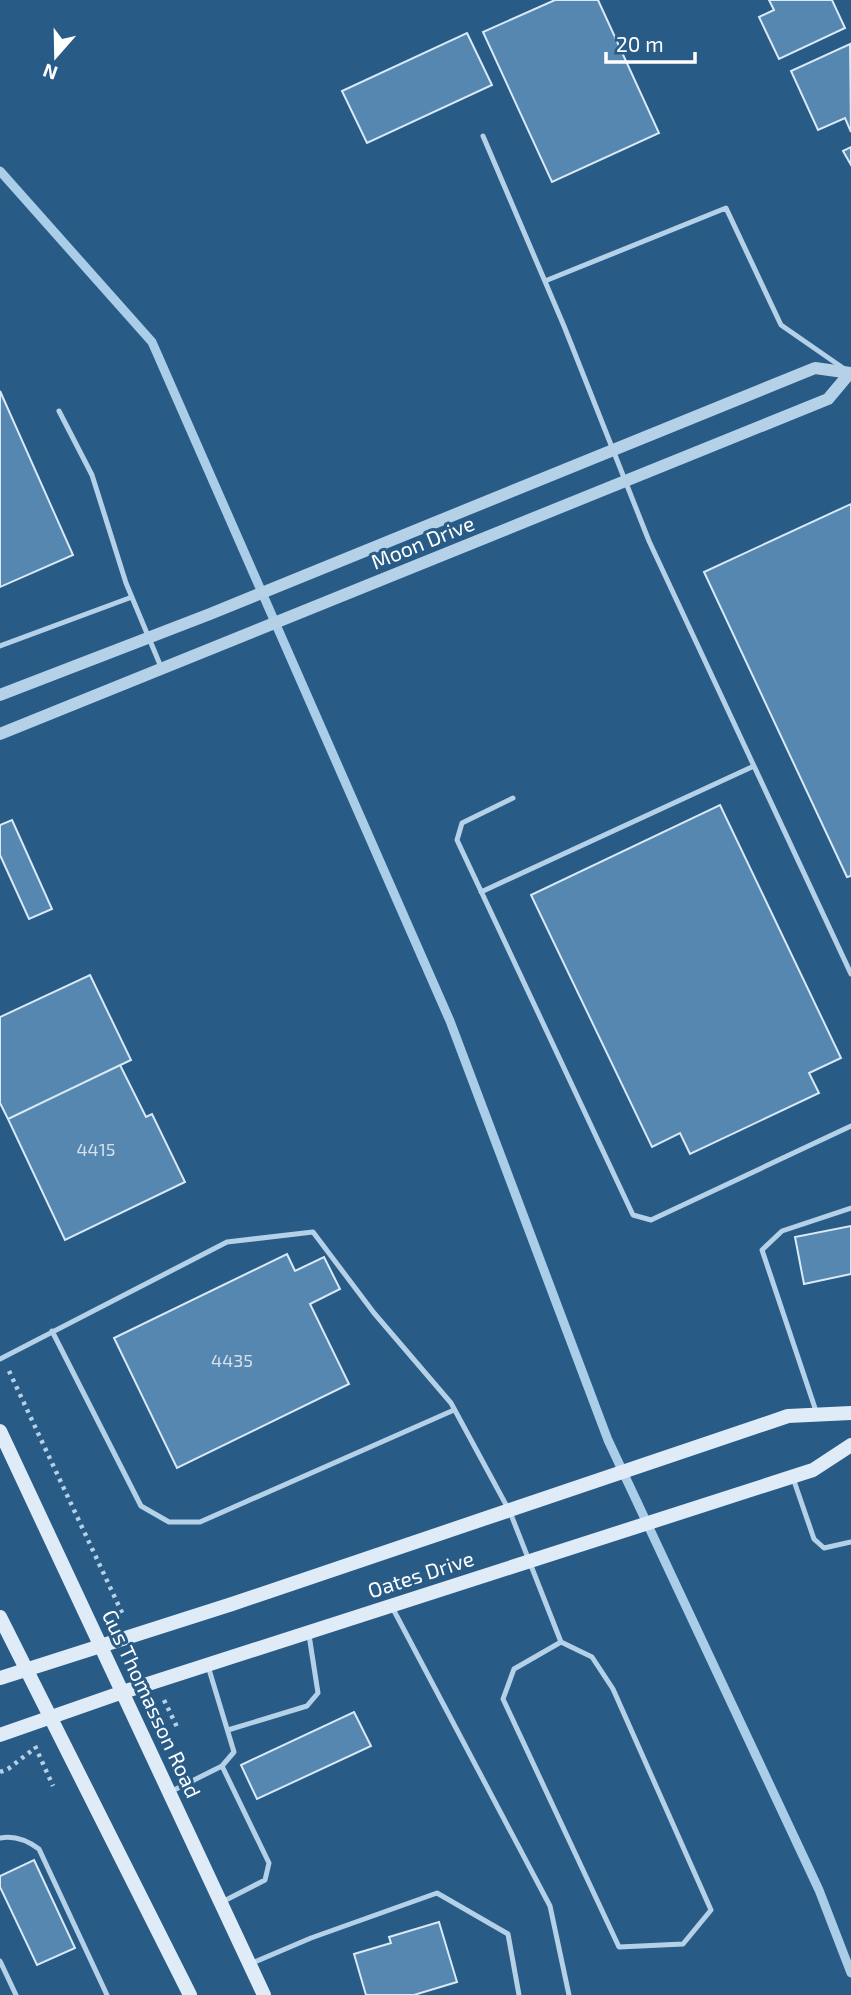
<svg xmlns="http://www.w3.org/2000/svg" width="851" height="1995" font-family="'Exo 2',sans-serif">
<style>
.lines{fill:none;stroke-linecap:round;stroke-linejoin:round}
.stream{stroke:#aacde8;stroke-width:9}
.building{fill:#5687b0;stroke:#d9e9f6;stroke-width:2}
.path{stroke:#b5d1e8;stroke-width:4.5;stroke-dasharray:3.5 5;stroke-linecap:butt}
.service{stroke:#b5d1e8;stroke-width:5}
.tertiary{stroke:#b5d1e8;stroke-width:12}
.secondary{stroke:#dfecf7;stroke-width:14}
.labels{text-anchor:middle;stroke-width:6;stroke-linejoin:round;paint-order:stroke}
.number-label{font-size:18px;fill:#d5e1eb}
.street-label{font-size:21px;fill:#fff;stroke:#295b87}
</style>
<rect width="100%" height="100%" fill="#295b87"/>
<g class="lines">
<path class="stream" d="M0,171l152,171 298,679 158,419 211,450 32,83"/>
</g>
<path class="building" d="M555,0h43l61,133 -107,49 -69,-150z
M769,0h63l13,28 -66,31 -20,-42 15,-7z
M467,33l25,52 -125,58 -25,-52z
M850,44l1,88 -6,-14 -27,12 -27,-59z
M851,147v18l-8,-14z
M0,391l73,164 -73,32z
M851,504v372l-4,1 -143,-305z
M720,805l121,253 -32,15 10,20 -129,61 -10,-21 -28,14 -121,-252z
M12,820l40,89 -23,10 -29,-64v-30z
M90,975l41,85 -123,59 -8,-16v-86z
M120,1065l26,52 6,-3 33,68 -120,58 -57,-121z
M851,1226v48l-47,10 -9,-47z
M287,1254l8,17 29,-14 16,32 -30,15 39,80 -172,84 -63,-130z
M354,1712l17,34 -114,53 -16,-34z
M34,1860l41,88 -38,17 -37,-78v-11z
M439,1922l18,60 -43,13h-48l-12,-41 37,-11 -2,-6z"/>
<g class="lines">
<path class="path" d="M9,1371l115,246
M164,1700l14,29
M35,1746l18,40
M0,1772l8,-3 27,-21"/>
<path class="service" d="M483,136l81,190 85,215 202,433
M545,281l181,-73 55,117 62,43
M59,411l33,64 34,108 35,84
M0,646l132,-49
M513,798l-51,25 -5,17 176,375 18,5 200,-94
M481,892l273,-126
M52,1331l89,175 28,16h31l254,-112
M0,1359l227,-117 86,-10 61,81 77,90 59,109 51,130 31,15 21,32 98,221 -28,34 -64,3 -116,-248 11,-30 47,-27
M817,1414l-55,-164 20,-19 69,-23
M793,1478l21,61 10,9 27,-6
M392,1607l158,299 19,89
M228,1730l79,-24 11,-13 -9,-58
M222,1766l47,97 -4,17 -43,22
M172,1791l50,-25 12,-14 -26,-86
M0,1838c15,-3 27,2 39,11l68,146
M0,1961l16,34
M250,1964l61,-26 126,-45 71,41 11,61"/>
<path class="tertiary" d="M0,695l210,-81 605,-246 36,5
M0,734l828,-335 22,-26"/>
<path class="secondary" d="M0,1431l264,564
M0,1617l190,378
M0,1678l232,-74 556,-188 63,-3
M0,1735l123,-43 690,-222 38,-25"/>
</g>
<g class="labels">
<g class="number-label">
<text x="96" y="1156">4415</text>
<text x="232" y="1367">4435</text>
</g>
<g class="street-label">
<text transform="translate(423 543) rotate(-22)" y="7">Moon Drive</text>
<text transform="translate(421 1575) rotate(-18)" y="7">Oates Drive</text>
<text transform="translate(151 1704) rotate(65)" y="7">Gus Thomasson Road</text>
</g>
</g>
<g transform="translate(56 56) rotate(200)" stroke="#295b87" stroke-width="5" paint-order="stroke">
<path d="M0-5L12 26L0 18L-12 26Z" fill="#ffffff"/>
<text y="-10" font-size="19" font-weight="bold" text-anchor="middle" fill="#ffffff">N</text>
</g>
<path d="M606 52v10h89v-10" fill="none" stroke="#ffffff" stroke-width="3.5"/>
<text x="616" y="52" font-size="21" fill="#ffffff" stroke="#295b87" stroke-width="5" paint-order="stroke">20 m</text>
</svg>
